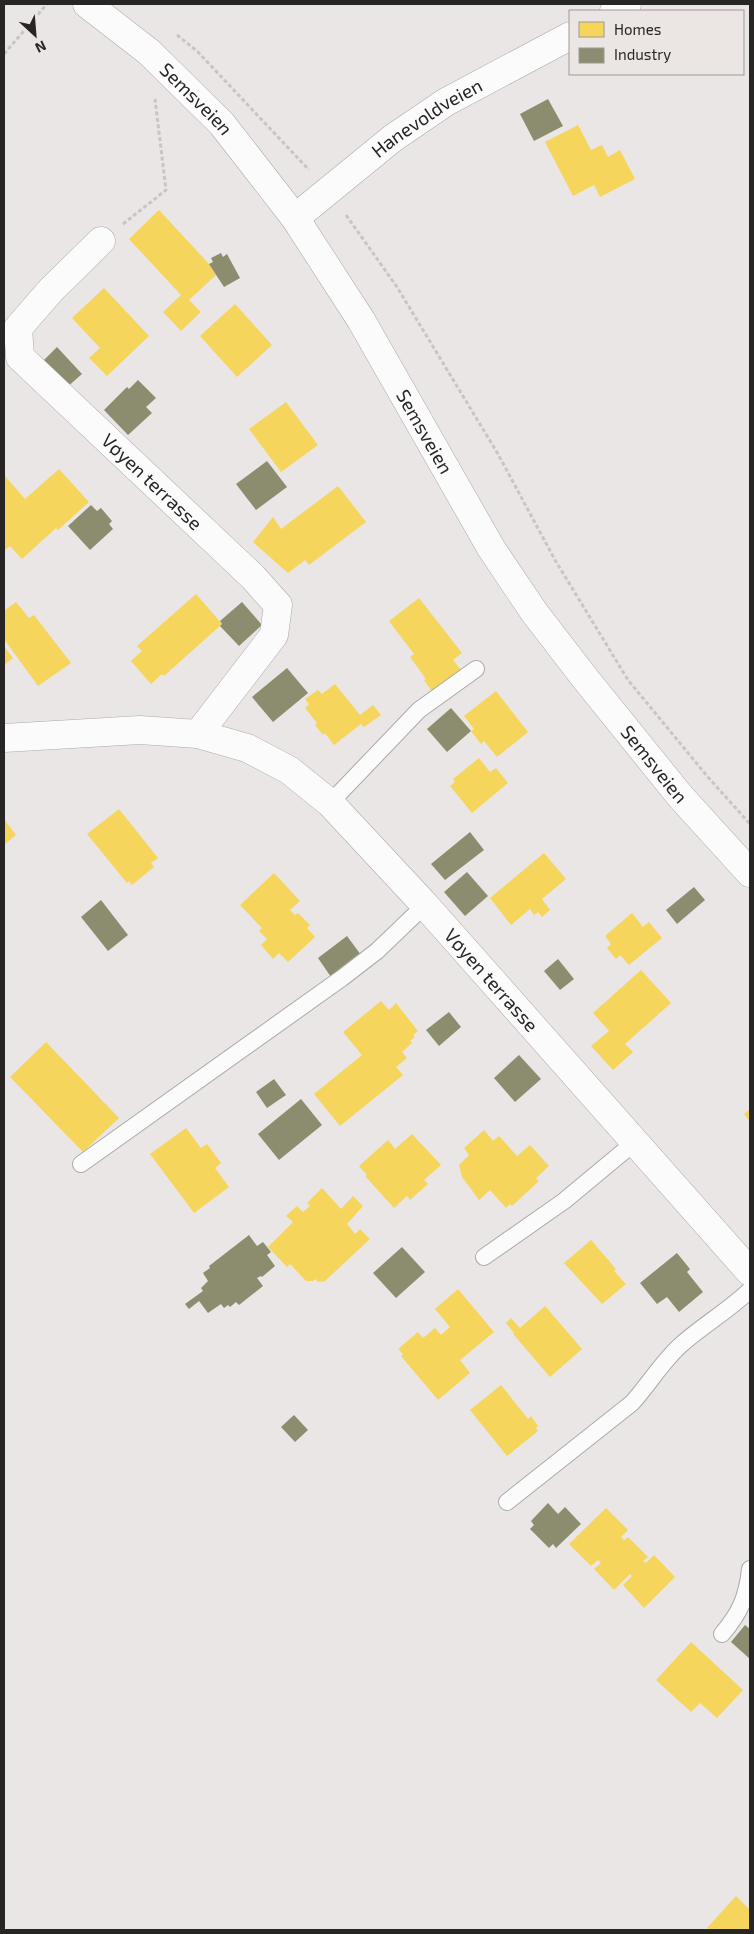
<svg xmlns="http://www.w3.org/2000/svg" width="754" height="1934" font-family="'Exo 2',sans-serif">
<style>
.homes{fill:#f6d55c}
.industry{fill:#8c8c6e}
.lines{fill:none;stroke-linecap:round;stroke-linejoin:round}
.lane-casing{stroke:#acaaa9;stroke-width:18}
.street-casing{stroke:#acaaa9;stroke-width:29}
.secondary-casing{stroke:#acaaa9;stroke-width:29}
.path{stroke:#c7c5c5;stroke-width:3;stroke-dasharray:4 2.5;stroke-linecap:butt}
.lane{stroke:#fcfbfb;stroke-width:16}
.street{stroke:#fcfbfb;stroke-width:28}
.secondary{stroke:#fcfbfb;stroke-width:28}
.labels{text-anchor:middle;stroke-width:5;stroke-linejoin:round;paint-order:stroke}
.street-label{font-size:19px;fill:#282625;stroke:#ebe5e3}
</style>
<rect width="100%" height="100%" fill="#e9e6e5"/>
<path class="homes" d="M578,125l13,25 11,-5 6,12 12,-7 15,29 -35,18 -6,-12 -21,11 -28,-54z
M159,210l50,54 7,11 -27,25 12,12 -20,19 -18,-19 18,-17 -52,-56z
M104,288l45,48 -42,40 -18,-18 11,-10 -28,-30z
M235,304l37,41 -35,32 -37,-41z
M286,402l32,43 -37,27 -32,-43z
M59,469l30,33 -31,28 -2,-2 -34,31 -12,-13 -5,4 -1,-1v-74l21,24z
M338,486l28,36 -57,43 -4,-5 -17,13 -35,-31 20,-25 8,12z
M196,594l26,30 -58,52 -2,-2 -11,10 -20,-23 11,-10 -5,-5z
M419,598l43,55 -9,7 9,11 -29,22 -9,-13 2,-1 -16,-22 4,-3 -25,-33z
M16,602l13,16 5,-3 37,48 -33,23 -34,-47v-28z
M4,646l9,12 -9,7z
M335,684l25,31 13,-10 8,10 -17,12 -3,-3 -27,21 -9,-12 -2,2 -8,-10 2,-2 -12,-15 4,-4 -4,-5 13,-9 4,4z
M496,691l32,41 -31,25 -13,-16 -3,3 -10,-13 3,-2 -10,-13z
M479,758l11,14 6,-4 12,15 -36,30 -22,-27 5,-4 -2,-3z
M119,809l39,49 -7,5 3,4 -22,18 -3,-4 -2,2 -40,-49z
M4,819l12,16 -12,10z
M544,853l22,26 -24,20 8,11 -8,7 -4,-5 -4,3 -4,-6 -19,16 -21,-27z
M274,873l26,28 -10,9 5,5 3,-2 12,12 -3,3 8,9 -27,25 -9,-9 -6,6 -12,-14 6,-6 -8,-8 3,-3 -22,-23z
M632,913l11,14 6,-5 13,16 -33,27 -9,-10 -4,4 -9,-11 4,-4 -6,-8z
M641,970l30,33 -46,41 8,8 -20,18 -22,-24 18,-15 -16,-18z
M381,1001l8,9 7,-7 22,28 -5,4 2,2 -5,4 2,2 -10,9 5,6 -11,9 7,8 -63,51 -26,-32 48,-39 -19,-23z
M46,1042l73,76 -36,34 -73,-75z
M750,1109v13l-6,-8z
M186,1128l15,20 6,-4 14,19 -6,5 14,19 -35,26 -44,-59z
M484,1130l9,11 6,-5 18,20 13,-11 19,21 -13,12 3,3 -27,25 -2,-2 -4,4 -16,-18 -11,10 -17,-23 -3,-12 10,-10 -5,-7z
M412,1134l29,31 -17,15 4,4 -18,16 -3,-4 -13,12 -29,-32 2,-1 -8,-9 29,-26 7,9z
M322,1188l19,21 12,-13 10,10 -16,18 8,10 5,-5 10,10 -45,42 -7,1 -3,-3 -2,2h-7l-16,-17 -3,3 -19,-20 25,-25 -7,-6 11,-10 6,6 7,-6 -3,-3z
M591,1240l25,29 -2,2 12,13 -24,20 -38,-41z
M458,1289l36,43 -34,28 10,13 -32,27 -37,-44 2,-2 -5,-5 20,-17 5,6 12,-10 6,7 9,-8 -15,-18z
M545,1306l37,43 -32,28 -37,-43 1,-1 -8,-10 5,-5 9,10z
M501,1385l27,34 3,-3 7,10 -2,2 2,3 -31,25 -37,-46z
M606,1508l22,22 -7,7 3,3 4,-3 20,20 -5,4 3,2 8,-8 21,22 -31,31 -21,-23 9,-9 -2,-2 -16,16 -20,-21 7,-6 -3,-3 -7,6 -22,-22z
M691,1642l52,48 -26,28 -17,-15 -9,9 -35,-32z
M736,1896l14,14v20h-41l-2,-2z"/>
<path class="industry" d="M548,99l15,27 -29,15 -14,-27z
M221,253l2,4 4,-3 13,24 -16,9 -15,-23 4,-2 -2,-4z
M57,347l25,27 -16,14 -24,-26z
M138,380l18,18 -10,9 6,6 -24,22 -24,-25 23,-23 2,2z
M267,461l20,26 -31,23 -20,-26z
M91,505l6,6 4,-3 11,13 -3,3 4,5 -23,21 -22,-24z
M242,602l20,23 -23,21 -19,-20 2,-2 -2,-3z
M287,668l21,25 -35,29 -21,-25z
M451,708l20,23 -24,21 -20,-23z
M470,832l14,18 -39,30 -14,-16z
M467,872l21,24 -23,20 -21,-24z
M694,887l11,13 -28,24 -11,-14z
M101,900l27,35 -20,16 -27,-34z
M347,936l14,19 -30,22 -13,-19z
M558,959l16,20 -14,11 -16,-19z
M449,1012l12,15 -22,19 -13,-16z
M519,1055l22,24 -26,23 -21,-24z
M274,1079l12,16 -19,13 -11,-16z
M301,1099l21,26 -43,35 -21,-26z
M249,1235l8,11 6,-4 8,10 -4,3 8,11 -13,11 -1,-1 -4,2 6,8 -24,19 -3,-3 -6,5 -2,-2 -4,3 -3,-4 -13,9 -9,-12 -10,8 -4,-5 18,-13 -2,-3 7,-7 -5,-8 7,-5 -1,-2z
M402,1247l23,25 -29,26 -23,-25z
M677,1253l13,16 -3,3 16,20 -24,20 -12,-15 -10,7 -17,-21z
M294,1415l14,15 -13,12 -14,-15z
M548,1503l10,11 7,-7 16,17 -25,24 -3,-4 -4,4 -19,-19 4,-4 -3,-4z
M745,1625l5,4v30l-19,-17z"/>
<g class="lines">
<defs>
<path id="lane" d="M330,803l89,-93 57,-41
M81,1164l261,-186 35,-27 48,-46
M484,1257l80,-56 71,-59
M507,1502l125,-99c18,-20 31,-43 51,-60 22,-19 46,-33 67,-53
M722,1634c18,-21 25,-37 28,-65"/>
<g id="street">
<path d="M614,11l13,-7"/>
<path id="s1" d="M295,218l98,-80 53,-36 124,-66"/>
<path id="s2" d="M101,241l-50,49 -33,38 2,29 233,220 25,28 -4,30 -76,99"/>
<path id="s3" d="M4,738l136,-8 58,4 49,14 42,22 41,33 95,102 325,367"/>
</g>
<g id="secondary">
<path id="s4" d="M87,4l62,48 73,72 73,94 66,102 130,228 43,64 50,65 96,119 70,77"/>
</g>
</defs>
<use href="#lane" class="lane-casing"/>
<use href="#street" class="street-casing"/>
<use href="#secondary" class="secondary-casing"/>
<path class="path" d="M177,35l21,17 111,118
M4,54l43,-50
M346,215l51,72 101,167 57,106 73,120 79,96 43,48
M123,224l43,-34 -11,-91"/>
<use href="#lane" class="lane"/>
<use href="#street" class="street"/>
<use href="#secondary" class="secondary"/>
</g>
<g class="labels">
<g class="street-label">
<text dy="7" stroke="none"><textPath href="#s4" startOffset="145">Semsveien</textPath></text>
<text dy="7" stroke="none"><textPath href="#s1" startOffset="166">Hanevoldveien</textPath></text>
<text dy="7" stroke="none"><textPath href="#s4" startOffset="550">Semsveien</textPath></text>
<text dy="7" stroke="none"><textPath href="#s2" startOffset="331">Vøyen terrasse</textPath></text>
<text dy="7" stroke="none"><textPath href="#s4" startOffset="955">Semsveien</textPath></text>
<text dy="7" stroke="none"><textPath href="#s3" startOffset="585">Vøyen terrasse</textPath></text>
</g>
</g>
<rect width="754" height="1934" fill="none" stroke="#282625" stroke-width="10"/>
<rect x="569" y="10" width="175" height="65" fill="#ebe5e3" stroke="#9d9997"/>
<rect x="579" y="22" width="25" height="15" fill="#f6d55c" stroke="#9d9997"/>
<text x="614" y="35" font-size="15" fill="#282625">Homes</text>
<rect x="579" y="48" width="25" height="15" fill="#8c8c6e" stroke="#9d9997"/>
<text x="614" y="60" font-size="15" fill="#282625">Industry</text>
<g transform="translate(35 35) rotate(154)" stroke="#ebe5e3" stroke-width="4" paint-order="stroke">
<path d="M0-4L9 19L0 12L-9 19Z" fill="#282625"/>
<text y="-8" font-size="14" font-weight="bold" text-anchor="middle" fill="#282625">N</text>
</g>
</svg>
